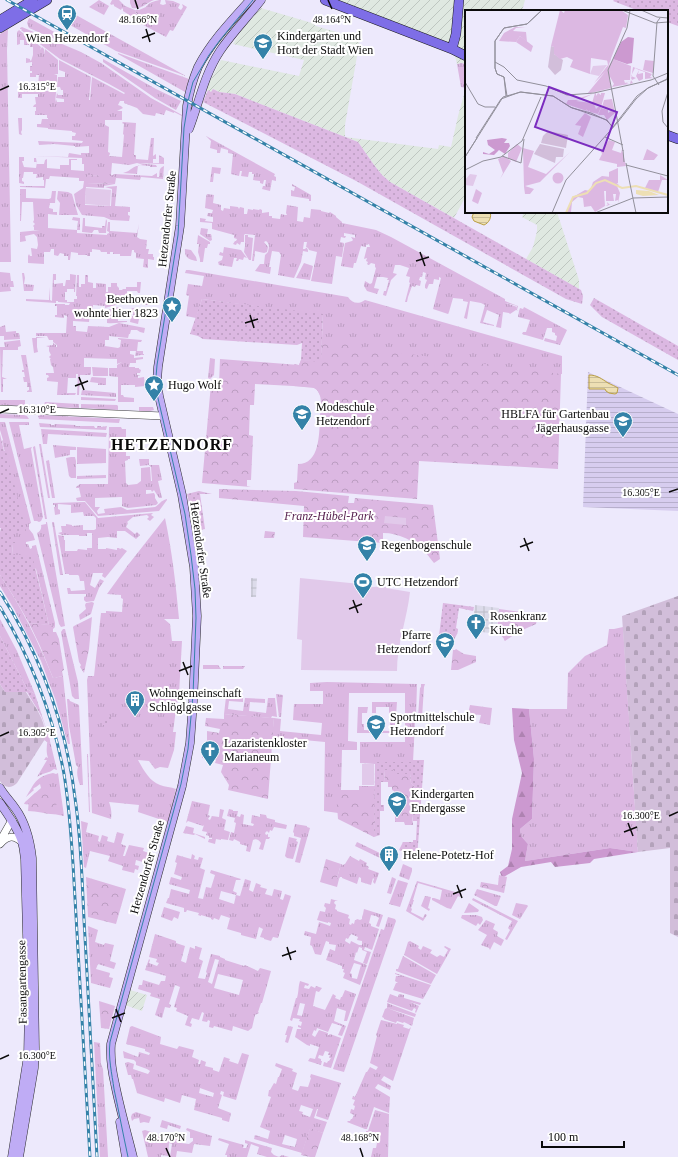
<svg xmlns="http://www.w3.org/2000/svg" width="678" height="1157" font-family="Georgia,serif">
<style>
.industrial{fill:url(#industrial-furrows)}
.farmland{fill:url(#farmland-rules)}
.grass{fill:url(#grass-tufts);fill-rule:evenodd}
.forest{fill:url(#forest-firs)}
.cemetery{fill:url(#cemetery-stones)}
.park{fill:url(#park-crowns)}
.garden{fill:url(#garden-dots)}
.pitch{fill:#e1c9ea}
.plaza{fill:url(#plaza-grid)}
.water{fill:url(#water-rules);stroke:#bba044}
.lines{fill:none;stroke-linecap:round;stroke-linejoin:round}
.tertiary-casing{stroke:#3d3d3d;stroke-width:8}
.secondary-casing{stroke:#2c2c2c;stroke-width:9}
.primary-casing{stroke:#1b1b1b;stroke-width:10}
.tertiary{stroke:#fff;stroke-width:7}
.secondary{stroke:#bfacf5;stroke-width:8}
.primary{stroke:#7e6ee7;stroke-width:9}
.tram{stroke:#3482a8;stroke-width:1}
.rail-casing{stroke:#3482a8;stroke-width:3}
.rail{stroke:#fff;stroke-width:1.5;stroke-dasharray:4.5;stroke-linecap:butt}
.ticks{fill:none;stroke:#0a0a0a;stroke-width:1.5}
.labels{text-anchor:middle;stroke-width:4;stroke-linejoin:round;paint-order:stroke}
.poi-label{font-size:12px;fill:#0a0a0a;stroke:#fff;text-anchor:start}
.street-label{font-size:12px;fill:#0a0a0a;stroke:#fff}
.park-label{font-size:12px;font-style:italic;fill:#582350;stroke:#fff}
.district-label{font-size:16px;font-weight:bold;letter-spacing:1px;fill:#0a0a0a;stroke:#fff}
.inset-river{fill:none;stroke:#eddfb4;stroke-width:2}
.inset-road{fill:none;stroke:#92909b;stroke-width:1}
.view{fill:#7b2cbf;fill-opacity:0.15;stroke:#7b2cbf;stroke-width:2}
.inset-edge{fill:none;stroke:#0a0a0a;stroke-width:2}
.ticks-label{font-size:10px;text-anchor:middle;fill:#0a0a0a;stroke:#fff;stroke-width:4;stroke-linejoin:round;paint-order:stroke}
</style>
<defs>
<pattern id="industrial-furrows" width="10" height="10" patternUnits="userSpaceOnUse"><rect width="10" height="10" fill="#dfe8e1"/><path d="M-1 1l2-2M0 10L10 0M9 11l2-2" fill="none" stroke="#bec6c0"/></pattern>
<pattern id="farmland-rules" width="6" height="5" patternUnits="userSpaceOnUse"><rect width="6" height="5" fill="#d7cdef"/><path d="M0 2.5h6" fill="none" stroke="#b7afcc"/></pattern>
<pattern id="grass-tufts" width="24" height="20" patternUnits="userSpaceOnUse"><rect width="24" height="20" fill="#dcb8e2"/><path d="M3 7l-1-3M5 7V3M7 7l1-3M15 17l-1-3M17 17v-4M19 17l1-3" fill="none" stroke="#bb9dc1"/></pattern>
<pattern id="forest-firs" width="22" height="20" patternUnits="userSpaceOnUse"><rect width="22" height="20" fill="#cc99d0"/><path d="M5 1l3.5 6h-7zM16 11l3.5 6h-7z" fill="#ae82b1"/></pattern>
<pattern id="cemetery-stones" width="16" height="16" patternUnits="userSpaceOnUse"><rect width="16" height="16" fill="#d2beda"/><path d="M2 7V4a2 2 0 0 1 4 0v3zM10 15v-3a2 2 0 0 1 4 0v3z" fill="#b3a2ba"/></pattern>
<pattern id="park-crowns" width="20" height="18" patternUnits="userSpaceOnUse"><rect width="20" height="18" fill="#dcb8e2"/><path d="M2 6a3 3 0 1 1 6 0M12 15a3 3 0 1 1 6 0" fill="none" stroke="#bb9dc1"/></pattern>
<pattern id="garden-dots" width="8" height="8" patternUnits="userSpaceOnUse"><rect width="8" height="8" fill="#dcb8e2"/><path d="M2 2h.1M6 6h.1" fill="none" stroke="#bb9dc1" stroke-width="1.8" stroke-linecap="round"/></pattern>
<pattern id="plaza-grid" width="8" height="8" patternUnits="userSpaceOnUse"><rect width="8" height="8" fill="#dcdbea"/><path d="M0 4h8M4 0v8" fill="none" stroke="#bbbbc7"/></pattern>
<pattern id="water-rules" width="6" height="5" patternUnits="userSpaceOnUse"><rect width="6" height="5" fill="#eddfb4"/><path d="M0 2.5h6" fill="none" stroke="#cabe99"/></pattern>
</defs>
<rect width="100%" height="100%" fill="#ede9fc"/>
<path class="industrial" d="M336,0h189l-3,11h-56v53l-5,-1 -3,1h-1l-3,-12z
M261,8l51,15 4,3 44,13 -15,86v12l93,12 1,-4 12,2 7,-31 8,-29v109l-12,22 -64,-36 -8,-7 -8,-10 -16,-23 -123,-48 -16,-2 -6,-3 -2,3 -5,-3 15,-29 78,16 5,-16 -71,-16 9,-14z
M524,212h33l22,68v9l-53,-30 7,-12 4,-16v-6l-15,-8z
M130,990l17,5 -5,16 -17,-6z"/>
<path class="farmland" d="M588,372l90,42v97l-95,-4z"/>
<path class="grass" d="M99,0l10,6 -5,9 -15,-8z
M112,0h7l6,6 10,4 1,4 4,2h3c1,-3 2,-7 3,-9 3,-5 11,-7 15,-7l-1,4 3,1 3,-1 -1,-4 8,1 7,3 -2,4 3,2 2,-3 -1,-3 5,3 -14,24 -3,-1 -4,7 -36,-19 1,-2 -8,-5v-2l-1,-1 -1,2 -7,-4v-1l-1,-1 -1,1 -2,-1z
M69,10l7,5 110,61 -70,-25 -46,-26 1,-3 -7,-4z
M29,18l29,16 -2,4 8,5 -35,-15 -2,-5z
M22,27l59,25 20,11 50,35 31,17v1l-8,-4v1l-8,-3 -2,5 -8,-2 -1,3 -12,-2 -6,-6 -13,-5v-2h-4l-2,4 3,1 2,2 -6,3h5v9h-17v5l4,2 -1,25 2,1 -1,3 13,1 2,-22 -1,-1 1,-10 -2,-1 1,-1 13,1 -2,32h2v4l12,1 3,-22h3l-1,18 3,-2v5h-3v4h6v-8l5,3v6l-27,-1 -8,2 -17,-2 -1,12h2l1,-1 38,2 5,-3v4h2c1,-4 -1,-9 5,-11l-1,13 -22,-2 -1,3 -24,-2 -1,6 -11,2v2l-18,-1 -1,18 26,1 1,-17 -7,-2 12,-1 -2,20 15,1v5h-2v3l2,1 -1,5 -18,-1 -7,-3 -22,-2 -6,-10 -2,-11 9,-6 1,-7h-5v-3l-29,-2 -1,3h-3l-1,9 -25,-1v-1h24v-6h-1v-3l-7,1 1,-4h-4v-2h-9l-1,6h-1v3l2,1v2l-5,-1v-26h5v4h-2l2,6 12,1 1,-6h-3v-4h2l1,6h7l1,-4 2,-1v9l13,1v-4h9v-6h8v1h-6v10l13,1v-7h-2v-6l-48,-2 34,1 1,-4 12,2v-2h8v-7l-14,1v-1l-21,-2 -15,1 -1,-4 44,2 1,-2 -11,-1v-4h3l1,-3 -4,-1v-1l-24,-2v-1l-11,-1v-3h4l1,-5h6v-1h-1v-3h-12v-4h1v-4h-3l1,-2 2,-1 -1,-7h3v-3h-16v4h-4v-9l2,3h4l1,-2 3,1 11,-1v2h5l1,-1h3l1,-1 4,1 -5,-1v-2l-7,-1v-1l-3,-1 1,-10h-3v2h-6v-4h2v-2h-2v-5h2v-4l-6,1v-5l4,1v1l1,1 2,-6v-8h-3v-6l-1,-1 1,-2 11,9 -1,3 2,-3 2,2v6l1,-6 13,11v14h-4l3,1v7l-2,1h2l-2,20 1,-4 1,3h7v-3l-8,-1 1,-5 1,2h5v-5h-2l-1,-3h-3l1,-10h7v-5l-6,-2v-10l32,17 -2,23h1l2,-23 32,17 1,-1 -16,-9 -49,-25 -39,-29 1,-1h-2v-1zM87,175l27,2v7l-27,-1z
M8,29l-1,21 4,212h-11v-228z
M19,30l9,7 -1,2 2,2v4h-5v-5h-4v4l-3,1v-13z
M118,53l71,26 -4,13 -67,-38z
M103,59l53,30 25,12 -5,9 -21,-12 -52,-36z
M461,63l5,1v24l-5,-1 -4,-23h1z
M18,118h4v12l-1,2 1,3 -3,-1z
M206,136l69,38 -1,2 2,1v4l-4,-1 -2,11 -8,-2 1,-3h2l1,-6h-2l-1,4 -3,-1v-2l-7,-1 1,-6h-2v-2h-3l-1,5 -7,-1 1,-5h-2l-1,5 -8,-2 2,-20 -5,-1v-3l-7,-2 -1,5h-3v-3l-7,-2 1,-7z
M137,163l19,2 1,2h-7v-1l-12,-1 -1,9 -14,-1c9,-2 9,-8 20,-8z
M212,167l9,1 -1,6 -6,-1 -1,9h-3z
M292,184l19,11v6h-2v-2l-18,-3v-6l3,1 1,-4 -3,-1z
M20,189h6v9l23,1 2,-1 1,-7h4l-1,12h-5l-1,5 4,1v3h4v3l-9,-1v14l29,2 1,-9 -6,-1 1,-3 7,1v12h-3v3l30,2v-1l2,-1v-1l-2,-1 1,-9h2v9l27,2 2,-9 -2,13 3,2 7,1 -1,9h3l-1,5h5v3h1v3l-6,-1v9l-5,-1 1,-8 -9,-1h1v-5l-2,-1v-2h-2l-1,6h-11v-2h-7v-2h-3v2h-3v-2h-6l-1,-2 -8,-1v3h-2v4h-3v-1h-9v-2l-7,-1 -1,8h-2v-4h-4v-2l-4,-1 -2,3 -4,-1v-6h-3l-1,3h-6v12l-16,-1v-7l1,-2 1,2h2l-1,-8 6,1 1,-4 -1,-8 -3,-3 -9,2 1,5 -6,1v-10l20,-2h-6v-3l-1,-1 2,-2 -2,-2 1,-2 -1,-18h-11l-1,19h-1z
M58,191l10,1 4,2 6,21h-19l1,-12 -3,-4z
M207,194l7,1 -1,8 8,2v5l2,1 1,-3 6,1v-3l8,1 1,2 1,-2 4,1v6h3l1,-5 5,1v-1l6,1 1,-1 2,1v3l7,-1v4h3v2l8,1 1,-5 4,1h2l-1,-2 1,-8 11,2 -1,14 6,1 1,-5 6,1 1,-9 10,1v1l8,2 1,-1 6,4v1l6,5v1l34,7 15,7 114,62v2l13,5 -1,4 2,1 1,-3 3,1 1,-2 43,23 -7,15 -16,-4 1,-3 11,3 1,-5 -2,-1v-2l-3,-1v-4h-5l-4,12 -21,-6 1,-2h3l4,-12 -12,-3 1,-6 -3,-1 1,-4 -10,-3h-1l11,4 -1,3 -6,4 -1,-1 -6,-1 -2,16 -5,-1 3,-12 -12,-5 -4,12 11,3v1l-14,-3 5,-18 -4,-2 -11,-2 -3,18 -3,-1 4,-16 -5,-1v-2l-10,-1 -4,14 -1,2 -15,-5 8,-31 -2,-1v3l-5,-1 -1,5h-4l-2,5 -2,-1v-3l2,-5 -2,-1 1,-6 -3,-1 -1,5h-2l-1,3 2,1 -1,5 -4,-1 -1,2 -3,-1 -4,11 -1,5h-2l5,-19 -1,-1 1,-5 -4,-1 3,-8 -9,-3h-5l-2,8 4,1 -6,6 -5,16 -3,-1 1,-4h2l3,-11h-2l1,-2 -5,-1h-6l-3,11 5,1 -2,5 -10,-3 -3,-5 1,-5 5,3 2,-1 4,-15 -1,-1v-3l-4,-1 -2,2 -2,-1 1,-2 -2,-1 1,-3 -3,1 3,-12h3l-1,-3 -3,1v2l-5,-1 -5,17h-2l-1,5 -12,-2 4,-23 7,-2 1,-1 -2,-3 4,1v-3l-11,-2v3h2l-1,2 -4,-1 -1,5 4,1 -2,14 -6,-1 -4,28 -21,-3 6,-29 -8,-2 -1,-2 -2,-1 1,-5h-3l-1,7h2l1,-1h1l1,2v2l-5,-1 -2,11 -7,16 -16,-3 3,-20 -2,-3 -7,-1 -3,16h2l-1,7 -15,-3 5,-7h4l1,-9 3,-3c1,-5 2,-8 -2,-11l-2,1 4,5 -1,5 -3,1 -9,-2 -1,10h-2l3,-26 -10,-1 -1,1v7h-3l-1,3 -3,-2 -1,2 -3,-1 2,-3h1l1,-2 -3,-1v-3l-22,-6v-6l-12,-1v-4l6,1 -1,2 8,1v-5l-6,-1 1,-3h4l1,-3 -8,-2 1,-11z
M83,218h2v8l17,2v-2h3l1,-7 1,2 -1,12h-7l-1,-3h-4l-2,3 -10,-1z
M201,228l7,1 -1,5h4l1,6 -2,1 -10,-7z
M198,235l12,7v2h-2l-1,4h-2l-2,14h-3v-3l-2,-7 1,-8h-2z
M245,235h3v2l5,1 -2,22h-2l-5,-8 1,-6z
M224,247l17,3 6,8 -3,-1 -1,3 -4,-1 -1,2h-2l1,-3h-3l-2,9 -13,-2 -1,-3 4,-2 1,-4 -4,-1 1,-3 3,1z
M185,249l6,1 5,7 1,4c-7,-1 -13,-3 -12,-12z
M304,263l9,3 -3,14 -14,-2z
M186,270h3l159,27c4,6 10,8 17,3l197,56v18l-241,23 -4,-7 -3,-2 -20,-2v-22l5,1 2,-5 20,1 2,-46 -121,-16 -6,19 -10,-2 3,-20 -3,-1 2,-11 14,2 2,-10 -19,-3z
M0,272l10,1 1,8h2l1,6h-4l1,4 -11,1z
M22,273h2l1,5 -1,6 10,1 -1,6h-9z
M53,274h3v6h-2v4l9,-1v3h2l1,-6h4v-6l6,1 -1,17h-1v-3h-7v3h-2v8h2v2h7v-3h3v-3h-1l1,-21h2v12h2v-3h4v-9h3v7l5,1v5h3v-5l10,1v8h2v-5h3v-4h6v3l2,2v2h3l1,-1h3v-2h11v-5h4l-1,11h-2l-1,-2h-10l1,13 17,1 1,-3 2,-1v4l-29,-1 -14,4v-2l-12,-1v6h-3l-1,11 -16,-1v5h3v5l11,1 1,-6 21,1 10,-4 26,5 -1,5 -4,-1 -3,-2h-6l-1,4h-1l-1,4 -19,-2v4h-4v6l13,2 2,-1 1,-7 -3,-1v-1l24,2 -1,2h-3l-1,9h6v3h1v1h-3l-6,1 1,-5h-6v3l4,1v3l9,-1v2l-7,1v3h-6l-1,4h6v1h4v1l2,1 -1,3h-3v2h3l-2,1v2l6,-1 1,9 -10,1v-2h-14v10h2l1,2 10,1v4h-16v-25l-9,-1v-8h8v-3l5,-3 -5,2v-5l-33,-1v9h7v7l-1,1h-10l-1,20h-2l1,-21h-2v4h-8l-1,15h9l-1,2h-18l1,-13 -11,-1v-3l2,-1 -1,-2h-2v-2h8l-1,-6 -2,-2 -1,-6h1l-2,-2 2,-2 -2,-4v-4l-3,-1 7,-1v-2l3,2v2h1v-2l-4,-3v-2h-4l-2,-4h-11v-3h30l1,-17 -3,-1v3l-9,-1v-2h2v-9h-2v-2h10v1h4l1,-2 -12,-1v-1h-2v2l-30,-2v-2l23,1 1,-13v13l2,1z
M119,307v6h-3v5l2,1v2h9v1c-7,0 -13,2 -20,1v-11h-2v-2z
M133,308l8,1 -3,15 -8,-2 1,-6h2v-3h-2v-4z
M5,325l1,7 10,-1v2h3l1,6 -16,1v-4h-4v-9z
M36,337h10l-9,1v9l1,5 -4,1 -2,-15h4z
M20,340l1,6 -3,1v3h-15l-1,27 5,2h-4v13h-2l-1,-45h5l-1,-5z
M21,355h5l6,37h-5v-1l2,-1v-3h-2v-5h-3l-1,-5h2l-1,-5h-2v-2h2z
M210,358l5,1 -1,16 -4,4 -2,-1z
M92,367l16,1v8h-15z
M92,377l14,1v7h-8v-2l-8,-1 1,-4z
M82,390l34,3v4l-35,-2z
M81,397l35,2 -1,2 -34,-1z
M0,400h25v6l-25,-1z
M45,402l34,2v4l-33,-1 -2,-2z
M81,404l36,1 1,1v4l-37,-2z
M139,407h14l1,3 -4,1h-11z
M0,414l24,1 3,1 2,3 -29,-1z
M41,415l79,4 -1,4 -80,-4 -1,-3z
M0,422h5l26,101 -2,1v5l4,5 2,6 -9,2v2h2l2,5 2,-1v-2l4,-1 19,78v4l-3,-2h-3l-13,-56 -23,-14 -1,-11h5l-6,-2v-11h14l-23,-90 1,-1 -3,-10z
M9,422h20v3h-10l5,24 8,-2 -1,2 12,68 -2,4 -2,1 -2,-1h-3z
M39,423l12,1v1h3l1,-1 20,1 1,1h18l1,2h2v-2h4v1l6,-1 -1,4 -66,-3z
M109,427h12l1,2h4v27h4v3h-2v1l-3,1 1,22 2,2 9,-1 4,-3v-13l9,-1 1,14h1l-1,-14 -2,-2 -9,1 -1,-7h10v6h10l3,15 -4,1 4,17h-3l-5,-8 -2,2 -1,-2h-5v4l8,-1 1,2v3l3,5 -2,2 -28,3 -6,-2v-9l-27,1v9h5l-3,4 1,3 7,-1 -1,-4 17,-2 6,3 28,-3c5,-3 5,-6 12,-8v1l-8,11 -61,5 -13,-15h-8l-1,-3 5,-1 -2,-9h-3v-1l4,-3h28z
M41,429l66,4 -1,4 -58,-3 -1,10h-4z
M39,444h2l9,54h-2z
M53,445l23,2v3h-6v5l-15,3z
M35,446l12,73h-2l-12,-72z
M77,447l29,2v14l-29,1z
M71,457h4l1,4v17h-5l-2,-2 -3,-18z
M49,460l6,38h-3l-6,-37z
M106,475v3l-29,1v-3z
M85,502l13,16 55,-5 -2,2 3,2 -4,4 -3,-2 2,-2 -2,-2 -14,2 -6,5 1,1 -2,4 9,7 2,-2 3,3 -4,4 -11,-8h-8v7l-9,-1 -10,1v11h8v-1l11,2v-2h2l1,1 2,-1 5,3 -22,27 -3,-2 1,-3h-10l-3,12 5,3 5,-9 4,2 -5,7 -5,13 -8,1 -2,-2v-3l2,-1v-2h-18l-1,-6h3l1,3 14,-1 -1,-9h-4l-1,-5 -1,-1h-9v-1h-4l-7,-39 6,1v4h1v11h12l1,-2 9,1v-2h5v-15h-5v3h-8v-1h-17l-4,-2 4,-1 -1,-6h5v-2l6,1v1l11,-1v5h11l2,-1v-11l-2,-2h-10l-1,-4 -12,1v-8l-13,-1v5l2,1v4l-5,1 -1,-8h1v-2h-2v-2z
M165,518c7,33 11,67 14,101h-15l6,5 2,17h10l-3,53 -3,15 -3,23h3l-2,18 -6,18 -8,-1 -5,2 -6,-8 -11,-1c5,9 11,21 22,25 5,2 11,2 16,4l-8,33 -30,-10 1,-7 -30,-3c2,6 3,10 2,17l-19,-6 -5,-133 1,-4h6l7,-63h5v-2l16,1 1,-13 -2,-1v-3l-14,-1 21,-29z
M46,522h1l18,104 -4,1 -2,-3 -22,-91c3,-1 5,-5 4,-8l5,-1z
M52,522h2l9,53h-3z
M0,575c22,33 38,66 53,103l10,-2 7,68h-2l-12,-43 -15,-40 -27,-52 -14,-23z
M92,602l2,1 -3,11 -11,6 -1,-5 7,-6 -1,-4 1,-2z
M0,619l17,32 18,43 -8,-5 -27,-53z
M623,627l15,225 -28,-4 -85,13 3,-17 -7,-8 -1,-7 12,-10 2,-60 -5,-50h38l1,-36 17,-17 22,-11 2,-16h5z
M63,629h2l13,53 1,17h-4l-3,-3 -11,-64z
M203,665h15l3,4h-18z
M223,666h22l-2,3h-20z
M327,682l90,2 -1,32h-11v-23h-56l-1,48 9,1v8h-15l-1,40h18v-4h16l-1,51 -36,-20v-4l-14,-2 1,-69 -53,-5 2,-19 7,1 -1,12 41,4 1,-12 -29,-3 1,-16h29v-13h-13v-8z
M421,684h4l-1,3 -2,31 -4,-1 2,-29 1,-1z
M276,694l7,1 -2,22h-2z
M226,697l17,1v4l-14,-1 -1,8 15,2 2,-13 20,1v4l-15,-1 -1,9 17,2 2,-15h7l2,19 -5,-1 -1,2 -47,-4z
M67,699h2l1,2 9,4 4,80h-3c-2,-5 -4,-12 -2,-18l-2,-2 -7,-39z
M372,702h25l-1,14h-7v-9h-13v6h-4z
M470,705l22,3 -2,17 -11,-2 2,-8 -13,-1z
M358,707h10l-1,6h-5v11h2v6l26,1v-10h6v12h-39z
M405,721l10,1 -2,40h-37l-1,2 -15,-1v-21h45z
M48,733l9,37 -3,-1c-4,4 -12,4 -17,8l10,-17h-3l2,-3 2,1c-3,-9 0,-16 0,-25z
M87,754h1l2,58h-1z
M53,773l3,1 2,-1 6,43 -26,-5v-3l-4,-3 -10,-1 1,-2 16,-14 -1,-4 -4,3 -2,1 -1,1 1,1 -8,7c9,-14 9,-20 27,-24z
M192,801l18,4 -2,10 2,1 -2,3 2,1 2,-4 7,1 1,-8 4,1 -2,8 4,2 -2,10 6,2 -2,8 -7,-1v1l-5,-1 -1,5 -7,-2 1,-3h3v-1h-3v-2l-3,-1 1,-3 -5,-1 2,-6 -1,1 -15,-5 -2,2z
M229,809l4,1v1h5l-1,5 3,1 1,-3 3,1 -1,9 10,2 1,-2 -3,-1 1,-8 8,2v-3l6,1 1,3 8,2v2l12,3 -1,4 -12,-2 -2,4 -2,-1 -1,3 -2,-2 -2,2 1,2 2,-1v3h2l-1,2h-3l-3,11 -4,-1 2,-6c-2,-3 -5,-5 -8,-3l-3,12 -4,-1 1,-5 -7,-2v-2l-6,-3 -1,2 -4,-1 2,-8 3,1 2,-10 -2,-1 1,-4 -8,-2z
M81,821l7,2 -2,9 13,4 -1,5 2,1 2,-7 6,2 -1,4 7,2 3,-11 7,2 -3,10 5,2 -3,10h2l4,-11 15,3 -1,3 6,2 -3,10 -10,-3 -1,5 4,1 -1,4 -3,-1 -1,4 -12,-3 1,-4 -15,-5 2,-5 -20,-5 -4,17 -2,-1z
M295,824l12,2v1l3,1 -10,35 -5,-1 6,-24 -7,-2v-3l-1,-1z
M186,826l8,2 -1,5 12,4v2l-10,-5 -1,1 -11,-2z
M289,837l8,2 -1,2 2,1 -5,17 -6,-1 -2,-2z
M357,842l27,13 -2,4 -27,-13z
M192,854l3,2 -1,3 4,1 1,-3 4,1 -3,10 5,2 -7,28 5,1 3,-12 5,1 4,-13 -5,-2 1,-3 30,9 -1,1h-4l-3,11 4,2 -1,2 4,1 5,-17 6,2 -2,9 4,2 3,-9 5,2 -1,2 7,2 -2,5 7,2 2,-7 8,2 -2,8 3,1 2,-6 6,2 -13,42 -5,-1 -2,4 -7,-2v-1l-4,-1 3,-8 -4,-2 -3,12 -15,-4v-2l-14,-4 3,-11 -9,-3 -2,5 -5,-2 -1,2 -2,-1v-1l-10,-3v1l-3,-1 1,-2 -12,-3 -1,2h-2v-4l-18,-5 2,-5h1l2,-9 18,5 1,-4 -21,-6 2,-7 10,3 1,-3 -8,-3 3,-11 -2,-1 2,-7 14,4zM221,891l15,4 -2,9 -15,-5z
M350,856l9,5 1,-2 7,4 -1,2 3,2 -1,2 11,4 -4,11 -2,-2 1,-3 -1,-1 -2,7 -10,-3v-4l-2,-1 -2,7 -15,-6v-1h-2l-1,2 -2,-1 4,-14 2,1 2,-1z
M403,864l9,4v3l-3,9 -10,-4z
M392,877l4,2 -5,15 -4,-1z
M398,880l10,3 -8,24 -11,-3z
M417,881l45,13 -2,3 -2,-1 -7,13 -4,-1 -15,-8v-2h2l6,2 2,-10 -24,-7 -5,17h1l-3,8 1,1 -1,3 12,6 2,-4 2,1 -4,6 -17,-10z
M477,889l24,7 -4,10h-2l-21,-11z
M425,896l6,1 -3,11 2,1 -1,2 -8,-5z
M473,898l45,23 -11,19 -2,-1 5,-9 -2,-2 4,-7 -40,-21z
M331,899l7,2h-3l-1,2 2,2 -1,4 2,1v1l12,4 -1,3 2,1 -1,5 2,1 1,-2 2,1 1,-4h1l1,-1 3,1 2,-1v-2l1,-3 1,-5 19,6 -4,12 -3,-1 3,-8 -3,-2 -5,-1 -2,8 2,1v2l8,3 -7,21 -7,-3 -1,3 7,2 -4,12 -4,-1 4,-11 -5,-2v-2l-3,-1 -2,6 -1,-1 -2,8 13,5 -7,20 -17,-7 2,-5 -2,-1 1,-3h-2v-3l-16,-6 4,-11 5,2 1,-6 -7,-1v-2l-3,-1 -5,14 -6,-1 -3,-8 -2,-1 1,-8 -7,-2 1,-4 11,3 3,-12 11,4 1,-3 -3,-1v1l-11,-3 3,-9 5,1 1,-4 -2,-2 1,-3 5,1zM351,934l7,3 -1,3 5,1v4h-3l-8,-4 -1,3 -5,-3 1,-3 2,1zM354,963l7,2 -4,14 -5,-1v-4l-2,-1z
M469,903l10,7 -1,2 -14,1z
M516,903l11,2 1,1 -8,13 -8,-4z
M164,907l16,5 -2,7 -4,-2 -2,4 -11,-4z
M462,915h14l6,2 1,3 -3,5 -2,-2 -2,3 -15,-8z
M388,917l7,2 1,2 -52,151 -11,-3 48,-140 3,1z
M486,920l9,4 -2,5 5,3 -1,4 7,4 -3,6 -7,-4 -4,8 -1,-2 -8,-3 6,-10 -9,-5z
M88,926l10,4 -3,12 9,3 1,-2 9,2 -4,16 6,2 -2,6 -16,-5 -2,5 14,4 -1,4 4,1 -3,10 -19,-5z
M155,934l21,7v2l9,3 -4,15 5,2 4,-16 5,2v-3l7,2 -3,11 4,2 -5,17 7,1 2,-6 -1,-1 5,-18 9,2v1l5,2v1l19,6 1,-1 13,6 2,-3 11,3 -9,32h-1l-3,9 1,1 -4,2 -3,13 -4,3 -15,-5 -1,5 -18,-5 -1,2 -4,-1 1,-6 -2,-1 -1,2 -5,-1 2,-8 -2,-1 -3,8 -7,-2 -2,5 2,1 -1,3 -6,-2 3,-9 -12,-5 1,-3 -3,-1 6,-20 -5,-2 -6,19 2,1 -1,3 -5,-1 -3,11 -7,-3 5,-16 -10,-3 1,-3 -13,-4 1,-4h3l1,-5 16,5 2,-4h4l1,-5 -21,-6 4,-11 1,1 -1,3 8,3 2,-3 -3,-1 1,-3 -8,-2zM215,959l4,1 -7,24 -4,-2zM218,974l25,6 -4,15 -25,-7z
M410,941l9,5 -1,2 3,2 2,-4 9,4 -2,3 7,4 3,-2 4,2 4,-7 -4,-3 1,-1 6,3 -14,25 -33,-19 4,-13z
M403,956l33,19 -5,9 -35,-13v-2h2z
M395,973l36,12 -8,14 -30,-9 3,-7h2l-3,-2 1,-5h5l-6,-2z
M300,981l9,3 -1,2 -3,-1 -1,3 5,1 2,-3 4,2 1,-2 6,2 -3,4 -3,-1 -3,15 12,4 8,-16 3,2 -1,2 5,2 1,-3h1l3,-7 11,4 -9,27h-3l2,-10 -9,-3 -3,13 12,5 -4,10 -4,-1 4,-9 -10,-3 -4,9 -11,-4 -1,3 -2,-1 -2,5 3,2 4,-7 9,3v2h1l1,-1 11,4 -10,30 -8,-2 1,-4 3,1 1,-2h1l2,-3h-2l1,-3h-2l1,-3 -4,-1 -2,5 -4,-1 -1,3 3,1v2h1l-1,4 -13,-4 2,-3 5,1 4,-12 -9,-3v2l-3,-1 -12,-8 2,-8h4v-1l-3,-1v-2l3,1 1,-4 -3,-1 1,-2 -7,-1 -1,3 -2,-1 6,-22h1c2,-7 1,-11 3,-17zM300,1003l5,1 -3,12 -5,-1z
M390,994l8,3 1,-3 5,1v3l17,5 -1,2 -10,-3 9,4 -3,7 -1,-1 1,-3 -2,-1 -2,3 -25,-9z
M387,1003l29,11 -1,3 -28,-9z
M387,1008l27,10 -2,8 -8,-4 -1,1 -6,-2 -1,2 -12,-4v-1l-2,-1 3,-8z
M381,1020l16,4v-1l7,2 -1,2 6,2 2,-2 -18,54 -9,-5 -3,4 10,6 -1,4 -12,-6 -3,4 15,9 -1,16 -15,-6 -7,22h-2l-18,-7 1,-1h2l1,-2h1l2,-4 -4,-2 1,-4 3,1 1,-4 -2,-1 2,-5 -3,-1 1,-3 2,1 11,-25h1l3,-5 6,3 2,-3 -8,-4 7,-27 -1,-1z
M132,1026l29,11 -1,7 17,5 2,-3 15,4 -2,7 7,3 -1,4h2l1,-4 5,2 -1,4 8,2v2l6,2 5,-15 6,2 -1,2 9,3 4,-11 7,2 -13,45 -13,-4 1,-4 -3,-1 -1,3 2,1 -4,13 13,5 -2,9 -7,-2v-2l-28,-8 2,-11 -14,-4 -2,8 -15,-5 -1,4 -27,-9 -4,-14h-1l-1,-4h-3l-3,-12 3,-1 6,2 -1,5 15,5 2,-3 -3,-2 -11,-4v-3l-2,-2 -10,-2 -1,-7 15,6 1,-5 10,3 1,-2 -5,-2v-2l-19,-5 4,-17zM200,1088l14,5 -1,4 -14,-4z
M288,1026l5,1 -5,16 -3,-1 2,-7h-2z
M94,1042l6,1 1,21 2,5 5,88h-8z
M276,1063l17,6 -1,2 5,2 -5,16 6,2 2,-5 8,1 3,-9 -1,-1 1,-3 30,9 -13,37 -12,-4 2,-7h-1l-3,9 13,4 -4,11 -13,-4 -8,24 -48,-14 1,-4 13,4 2,-8 -10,-4 6,-16 5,-14 -3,-1 1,-6h1l4,-7 2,1 2,-7h1l3,-8 -7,-3zM301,1105l12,4 -3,8 -8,-3 1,-2 -4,-1zM285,1135l12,4 -2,8 -13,-3z
M375,1110l14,4 -1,43h-17l2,-9h3l1,-5 -2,-2v-2l-6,-3 1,-3 -4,-1v-1h2z
M136,1112l15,5 -2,6 -5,-1 -4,1 -1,-5 -5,1 -2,2 -1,-4 1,-3z
M162,1120l19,6 -1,3 -12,-4 -1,4 -7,-2z
M187,1128l25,8 -2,10 -16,-2 -2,9 -15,-2 -1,6h-6l2,-13 -3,-1 -1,13 -7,-1v2h-13l-6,-26 3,-1 25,8 2,-4 7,2v2l2,1v4l8,1 4,-3v-3h-3v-6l-4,-2z
M219,1138l25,7 -1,3h3l2,-4 -3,-1v-3l27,8 -1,4 3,3 5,2 3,-2 7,2h-22l-10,-3 2,-7 -8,-3 -4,13h-20v-2h-2l4,-11 -11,-4z"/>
<path class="forest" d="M512,708l17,1 5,50 -2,60 -12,10 1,7 7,8 -3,17 85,-13 28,4 -44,7 -4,4 -35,4 -4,-5 -30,5 -19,11 -2,-6 8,-6 4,-17v-30l10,-46 -8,-33z"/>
<path class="cemetery" d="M678,596v341l-8,-4v-85l-32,4 -16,-236z
M0,684l5,8h21c9,15 21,29 19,47l-28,44c-6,6 -13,5 -17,-2z"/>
<path class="park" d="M130,0h24c-8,3 -13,10 -22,8l-2,-5z
M146,7l1,5 -2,3 -6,1 -3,-3 -1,-3h4z
M87,175l27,1v8l-27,-1z
M322,337l41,11 198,26 -3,95 -139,-8 -2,38 -123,-10v-6l3,-1 1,-18c22,0 21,-30 22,-46 0,-7 2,-16 0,-22 -1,-5 -3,-7 -8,-9l-57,-3 -1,21h-4l-1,30 4,1 -2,44h-4v6l4,1 -49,-4 9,-99h8l1,-25 79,6 2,-5 20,2z
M219,489l77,2 53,5 -1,7h6l1,-5 78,7 7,54 -6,4c-3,-3 -5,-7 -8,-10 -11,-12 -27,-20 -43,-20v10l-80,-6 1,-31 -85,-8z
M265,531l10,1 -1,6h-10z
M499,609l38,5 1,1 -2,9 -18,8 -13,9 -1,-1v-1l-6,-8h-1z
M92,617l-3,32 -5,24 -4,-6 1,-2 -2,-3 -6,-35 1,-1z
M29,623l23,2 3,2 -2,2v3h3l3,7 5,31 -2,1 1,5 -10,2 -13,-32z
M456,649l8,5 12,2v6l-18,8h-7l2,-20h2z
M224,714l50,4 -6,81 -40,-9 1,-5 -8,-13 2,-7 -8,-2 1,-3 -14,-2 2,-11h1l1,-6h1v-10l12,2 1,-4 -15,-3 1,-8 18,1z
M385,770h9v4h16l1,9 8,9 1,10 -8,13 1,10h-8l-1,-3h-9v-6h4v-7l-4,-1v-5h4v-7h-5v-5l-2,-1v-3h-4v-5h-4z
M54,789l3,25c-9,1 -19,-3 -29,-3l1,-12 6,-6z
M336,793h23v5h16l-1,39 -36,-18z
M326,859l15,5 -4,14 2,1 -2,8 -17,-5z
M499,875l8,2 -3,16 -24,-6 1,-5 17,3z
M86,877l40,12 -10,35 -28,-7z
M99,1001l16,5 -6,23 -8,-1z
M310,1128l13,5 -8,24h-5l-9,-2z"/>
<path class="garden" d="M614,0h64v26l-11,-4v-11h-28l-26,-10z
M213,89l6,3 16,2 123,48 16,23 8,10 8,7 191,108 2,6 -1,8 -16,-5 -208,-117 -155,-80 5,-12 3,2z
M594,298l84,48v14l-76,-43 -12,-12z
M202,299l121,15 -2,48 -20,-2 1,-17 -5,2 -94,-6 -5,-3 -8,-2z
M0,434l4,17h2l20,80 -15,1v10h6v2h-5l1,11h19l17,70 -20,-2 -15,-26 -14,-22v-43l1,-4h-1z
M199,491l13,3h-12l5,35 -10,2 -8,-37z
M443,603l31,4 -1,4 -14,-3 -3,20 2,1c0,8 -5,7 -4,17l-16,-2z
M0,636l27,53 8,5 15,47 -1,2 -5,-3c7,-15 -10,-35 -17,-48h-22l-5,-8z
M103,717h8v8h-8z
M413,760h11l-7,99 -18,-9 4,-8h10v-2h3l1,-19h-4l-1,-6 8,-13 -1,-10 -8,-9 -1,-9h-16v-4h-9l-1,12h-3v23h3v6h-4v24l-6,2 1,-75h38z"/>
<path class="pitch" d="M86,188l25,2 -1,16 -25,-2z
M385,516l21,2v7l-22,-2z
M300,578l60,6c8,5 17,2 26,3v1l24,4c-3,27 -13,52 -13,79l-96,-1 1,-30 -5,-1z
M362,764h12v21h-12z"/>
<path class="plaza" d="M251,578h6l-1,19h-5z
M475,605l24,3 -3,26 -14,-2 1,-3 -11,-2z"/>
<path class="water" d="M474,212h16c2,5 -1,11 -6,13l-10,-4 -2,-4z
M589,375c8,0 13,4 19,8 4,2 7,3 10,5l-1,5 -2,1 -6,-1 -3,-2 -1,-2h-16z"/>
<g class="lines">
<defs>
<path id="tertiary" d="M0,409l163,7
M0,841l12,-21
M0,844c8,-9 14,-9 23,-1"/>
<path id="secondary" d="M189,129c10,-26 15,-54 31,-78 12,-18 28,-34 41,-51
M0,788c4,7 10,13 15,20 11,15 15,32 17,50l3,191 -1,19 -15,89
M0,803c8,12 18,25 22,39 2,6 2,11 3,17l4,148 -1,49 -16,101
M120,1122l6,35
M133,1157c-6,-24 -13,-48 -18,-73 -3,-13 -5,-27 -4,-40l71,-258 8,-43 3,-41 4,-86 -3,-49 -12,-72 -23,-99 -2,-15 1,-14 22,-141 7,-120c2,-13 6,-27 11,-39 13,-25 33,-46 52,-67"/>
<path id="primary" d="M325,0l127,49 14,7
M0,20l33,-20
M0,28l47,-28
M452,49l4,-15 3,-34
M667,135l11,4"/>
</defs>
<use href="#tertiary" class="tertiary-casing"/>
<use href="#secondary" class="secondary-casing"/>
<use href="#primary" class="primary-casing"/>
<use href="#tertiary" class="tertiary"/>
<use href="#secondary" class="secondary"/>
<use href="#primary" class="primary"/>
<path class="tram" d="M128,1157c-5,-23 -9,-45 -14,-68 -2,-15 -6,-31 -4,-47l71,-258 7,-35 5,-54 3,-77 -1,-29 -4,-34 -6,-41 -28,-120 -1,-17 1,-12 21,-130 6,-107 5,-31 4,-15 16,-27 11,-15 33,-40"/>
<defs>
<path id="rail" d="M7,0l671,375
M0,592c40,62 66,133 75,206 7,46 7,92 10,139 4,73 8,147 12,220
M0,607c31,52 53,107 64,167 5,30 7,60 9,90l17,293"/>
</defs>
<use href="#rail" class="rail-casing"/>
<use href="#rail" class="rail"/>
</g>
<path class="ticks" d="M135,0l3,9M328,0l4,9M146,29l4,13M142,38l13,-5M0,90l9,-4M420,252l5,14M416,261l13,-4M250,315l4,13M245,323l13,-4M79,377l5,13M75,386l13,-5M0,413l9,-4M669,492l9,-3M524,538l5,13M520,547l13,-5M353,600l5,13M349,609l13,-5M183,662l5,13M179,671l13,-5M0,736l9,-4M669,816l9,-4M628,823l5,13M624,832l13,-5M457,885l5,13M453,894l13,-5M287,947l4,13M282,956l14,-5M116,1009l5,13M112,1018l13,-5M0,1059l9,-4M166,1148l4,9M360,1148l3,9"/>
<defs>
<symbol id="station-pin" viewBox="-11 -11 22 30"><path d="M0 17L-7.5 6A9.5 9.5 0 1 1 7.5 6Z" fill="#3482a8" stroke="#fff"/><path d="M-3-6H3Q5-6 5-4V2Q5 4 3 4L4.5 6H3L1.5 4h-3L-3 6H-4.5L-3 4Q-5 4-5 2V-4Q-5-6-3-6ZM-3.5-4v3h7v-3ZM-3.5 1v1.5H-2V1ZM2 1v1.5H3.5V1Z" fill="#fff"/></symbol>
<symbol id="school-pin" viewBox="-11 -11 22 30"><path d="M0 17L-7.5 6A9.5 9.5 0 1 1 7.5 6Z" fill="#3482a8" stroke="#fff"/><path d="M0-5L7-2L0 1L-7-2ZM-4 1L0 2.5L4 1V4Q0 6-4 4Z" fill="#fff"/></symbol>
<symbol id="sight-pin" viewBox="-11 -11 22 30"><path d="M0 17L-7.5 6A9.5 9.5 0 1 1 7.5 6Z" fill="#3482a8" stroke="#fff"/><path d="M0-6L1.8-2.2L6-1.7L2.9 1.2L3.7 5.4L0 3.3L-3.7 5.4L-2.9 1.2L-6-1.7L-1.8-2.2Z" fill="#fff"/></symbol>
<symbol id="university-pin" viewBox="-11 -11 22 30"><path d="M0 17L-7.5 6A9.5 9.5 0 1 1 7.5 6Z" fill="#3482a8" stroke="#fff"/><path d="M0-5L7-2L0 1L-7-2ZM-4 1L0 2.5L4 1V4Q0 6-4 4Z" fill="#fff"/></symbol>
<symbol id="stadium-pin" viewBox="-11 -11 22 30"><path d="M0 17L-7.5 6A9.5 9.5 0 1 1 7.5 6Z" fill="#3482a8" stroke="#fff"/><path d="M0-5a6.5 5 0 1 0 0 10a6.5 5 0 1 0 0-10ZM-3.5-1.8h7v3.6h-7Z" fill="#fff"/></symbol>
<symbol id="church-pin" viewBox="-11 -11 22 30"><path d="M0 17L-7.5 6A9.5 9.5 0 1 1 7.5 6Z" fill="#3482a8" stroke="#fff"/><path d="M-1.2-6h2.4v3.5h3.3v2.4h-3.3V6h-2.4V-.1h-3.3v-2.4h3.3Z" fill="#fff"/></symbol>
<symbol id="building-pin" viewBox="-11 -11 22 30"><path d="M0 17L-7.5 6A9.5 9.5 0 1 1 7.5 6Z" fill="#3482a8" stroke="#fff"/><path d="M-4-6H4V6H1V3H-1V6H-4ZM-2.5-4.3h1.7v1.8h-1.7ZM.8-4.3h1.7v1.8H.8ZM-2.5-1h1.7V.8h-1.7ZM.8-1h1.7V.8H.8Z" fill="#fff"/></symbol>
</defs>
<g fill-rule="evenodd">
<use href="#station-pin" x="56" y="3" width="22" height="30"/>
<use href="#school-pin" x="252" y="32" width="22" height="30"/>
<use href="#sight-pin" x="161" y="295" width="22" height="30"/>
<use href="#sight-pin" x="143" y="374" width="22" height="30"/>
<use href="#university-pin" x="291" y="403" width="22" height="30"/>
<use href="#school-pin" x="612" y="410" width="22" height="30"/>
<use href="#school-pin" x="356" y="534" width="22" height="30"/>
<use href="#stadium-pin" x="352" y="571" width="22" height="30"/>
<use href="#church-pin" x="465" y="612" width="22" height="30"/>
<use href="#school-pin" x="434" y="631" width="22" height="30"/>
<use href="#building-pin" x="124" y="689" width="22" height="30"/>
<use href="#school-pin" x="365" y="713" width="22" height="30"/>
<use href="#church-pin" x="199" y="739" width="22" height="30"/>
<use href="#school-pin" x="386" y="790" width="22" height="30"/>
<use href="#building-pin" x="378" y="844" width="22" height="30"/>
</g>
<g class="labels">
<g class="poi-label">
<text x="277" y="40">Kindergarten und<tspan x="277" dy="14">Hort der Stadt Wien</tspan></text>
<text x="67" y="42" text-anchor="middle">Wien Hetzendorf</text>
<text x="158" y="303" text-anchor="end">Beethoven<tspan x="158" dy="14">wohnte hier 1823</tspan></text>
<text x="168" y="389">Hugo Wolf</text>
<text x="316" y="411">Modeschule<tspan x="316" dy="14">Hetzendorf</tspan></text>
<text x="609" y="418" text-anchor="end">HBLFA für Gartenbau<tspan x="609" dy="14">Jägerhausgasse</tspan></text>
<text x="381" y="549">Regenbogenschule</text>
<text x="377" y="586">UTC Hetzendorf</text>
<text x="490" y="620">Rosenkranz<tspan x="490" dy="14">Kirche</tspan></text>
<text x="431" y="639" text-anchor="end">Pfarre<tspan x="431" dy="14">Hetzendorf</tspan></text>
<text x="149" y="697">Wohngemeinschaft<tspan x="149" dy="14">Schlöglgasse</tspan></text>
<text x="390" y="721">Sportmittelschule<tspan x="390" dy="14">Hetzendorf</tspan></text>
<text x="224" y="747">Lazaristenkloster<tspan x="224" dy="14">Marianeum</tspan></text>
<text x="411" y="798">Kindergarten<tspan x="411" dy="14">Endergasse</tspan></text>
<text x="403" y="859">Helene-Potetz-Hof</text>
</g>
<g class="street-label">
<text transform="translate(167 219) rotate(-84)" y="4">Hetzendorfer Straße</text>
<text transform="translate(201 550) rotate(82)" y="4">Hetzendorfer Straße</text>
<text transform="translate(147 867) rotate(-74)" y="4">Hetzendorfer Straße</text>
<text transform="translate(22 982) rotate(-91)" y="4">Fasangartengasse</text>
</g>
<g class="park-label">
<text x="329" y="520">Franz-Hübel-Park</text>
</g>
<g class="district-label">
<text x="172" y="450">HETZENDORF</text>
</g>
</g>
<g transform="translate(465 10)">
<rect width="203" height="203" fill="#ede9fc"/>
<path d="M146,49l-3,8 5,-8 18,7 -1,14h-6l1,3 5,-2 -4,2 3,1 -17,3 2,-3 -5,-9 2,13 -24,6 18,-22 -11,11 14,-18 -1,-5zM180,50l9,1 -1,12 -10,-3zM168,57l19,7 -2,3 3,1 -8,1v-7l-6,-2 -1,4 5,-1v6l-4,2 -9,3 1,-4 2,3 6,-2 -3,-5 3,-6 -4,-2 -4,8 5,2 -4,2 -1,-3v3zM130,83l-11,5 -8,1 20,-6v3l2,-3 3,2v-2h4l-4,14 -7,-3 2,5 2,-2h3l-3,7 -8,-2v-2l-1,2 -3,-3 1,2 -21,-7 2,-4h10l8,-2 -10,3 16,2zM147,89l3,14 -8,7 -3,-5h-6l3,-7 7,2v3l3,-2 -2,-1 5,2 -12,-5 2,-7zM52,134l5,4 -6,14 -8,-4v-5zM153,158v15l-2,1 -7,-5v-7z" fill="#dcb8e2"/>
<path d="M163,27l6,1 -2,25 -5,1 -14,-5 8,-17zM37,128l5,1 -3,4h5l1,3 -5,8 -6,-4 -5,5 -11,-1v-2l6,2 6,-4 -7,-5 -1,-5z" fill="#cc99d0"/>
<path d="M86,36l3,1v7l9,6 -2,10 -6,5 -7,-8zM83,121l20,4 -2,13 -25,-5 2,-7zM75,134l24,5 -1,8h-7l-1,6 -21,-9z" fill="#d2beda"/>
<path d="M95,0l4,3 1,-3h56l7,5 -2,13 -3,-1 -13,34 -19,-3 -1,16 -20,-7 3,-7 -6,-3 -7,2 -6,-5v-7l-3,-1zM50,17l11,1h-10l-3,3 13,1 1,10 -7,-6 -4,6 -17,-1 5,-8zM120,103l6,4 -8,20 -5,-3 3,-8 -6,-1zM87.5 168a5.5 5.5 0 1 1 11 0a5.5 5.5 0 1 1-11 0ZM137,166l9,1v3l8,5 -2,1 3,7 -2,10 -13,3 -10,6 -4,-6 -7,1 -1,-9 -5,-1 -6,5 -1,10 -5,1 7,-16 12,-7 5,1 3,-9zM139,181h2v10h8l-1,-7h3l-1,7 3,-1v3l-8,2 -3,-3 1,4h-3z" fill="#dcb8e2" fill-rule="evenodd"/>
<path d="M55,26l13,10 -2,6 -15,-10zM144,130l6,2 -3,8 9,3 1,-4 4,17 -9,1v-3l-18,-4 3,-6 -1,-3zM58,138l11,3 -6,16 18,7 24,-22 -30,30 -15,4 9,3 -4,5h-5l-1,-7zM182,139l11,6 -4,5h-11zM39,146l7,5 -11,18 3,-6 -5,-14zM195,165l8,5h-6l-4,12 -13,-4 4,-8h11zM11,179l3,2 -2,3 2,-3 3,2 -4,11 -6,-3z" fill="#dcb8e2"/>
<path d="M142,55l-8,11 -9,-2 3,-8zM5,164l7,1 -4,11 -8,-1v-5z" fill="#e1c9ea"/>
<path d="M171,180l13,1 10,4 -16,1 -7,-2z" fill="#eddfb4"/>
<path class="inset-river" d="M101,203l7,-16 14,-4 9,-10 9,-3 17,8 14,-2 32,9"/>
<path class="inset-road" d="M157,0l33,13 13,-1M176,0l16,7 11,1M30,52l9,5 13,13 29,6 21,9 27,-2 57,-13 17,-7M0,72l13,22 7,3h10M194,75l-6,-9 4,-54 3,-4M203,82l-6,19 1,11 5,6M41,86l-2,-19 -7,-3 -2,-6v-27l9,-13 23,-4 15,-14M42,86l-3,-19 -7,-3 -2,-6v-27l9,-13 23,-4 15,-14M140,127l18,8M11,128l25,-39 19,-7 33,4 17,11 37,13 6,8M158,140l1,12M158,141l-15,-81 19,-42 3,-18M37,146l19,7 3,-24M0,147l12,-19M0,147l38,-60 18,-5 32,4 19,12 19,5 15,7 7,7 24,-31 11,-8 19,-9 1,-6M161,153l3,16M161,155l42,11M0,160l18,-9 18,-4 21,-16 19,-44M164,169l7,34M87,203l14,-33 52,-58 18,-23 12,-11 20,-9M130,203l38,-15 35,-1"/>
<path class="view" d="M84,77l68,25 -14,39 -68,-24z"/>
<rect width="203" height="203" class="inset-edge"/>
</g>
<g class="ticks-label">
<text x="138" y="23">48.166°N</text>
<text x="332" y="23">48.164°N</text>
<text x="37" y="90">16.315°E</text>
<text x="37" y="413">16.310°E</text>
<text x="641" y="496">16.305°E</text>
<text x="37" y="736">16.305°E</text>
<text x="641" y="819">16.300°E</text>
<text x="37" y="1059">16.300°E</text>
<text x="166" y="1141">48.170°N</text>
<text x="360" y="1141">48.168°N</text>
</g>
<path d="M542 1141v6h82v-6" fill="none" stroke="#0a0a0a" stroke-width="2"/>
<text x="548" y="1141" font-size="12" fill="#0a0a0a" stroke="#ffffff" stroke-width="3" paint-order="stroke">100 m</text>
</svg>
